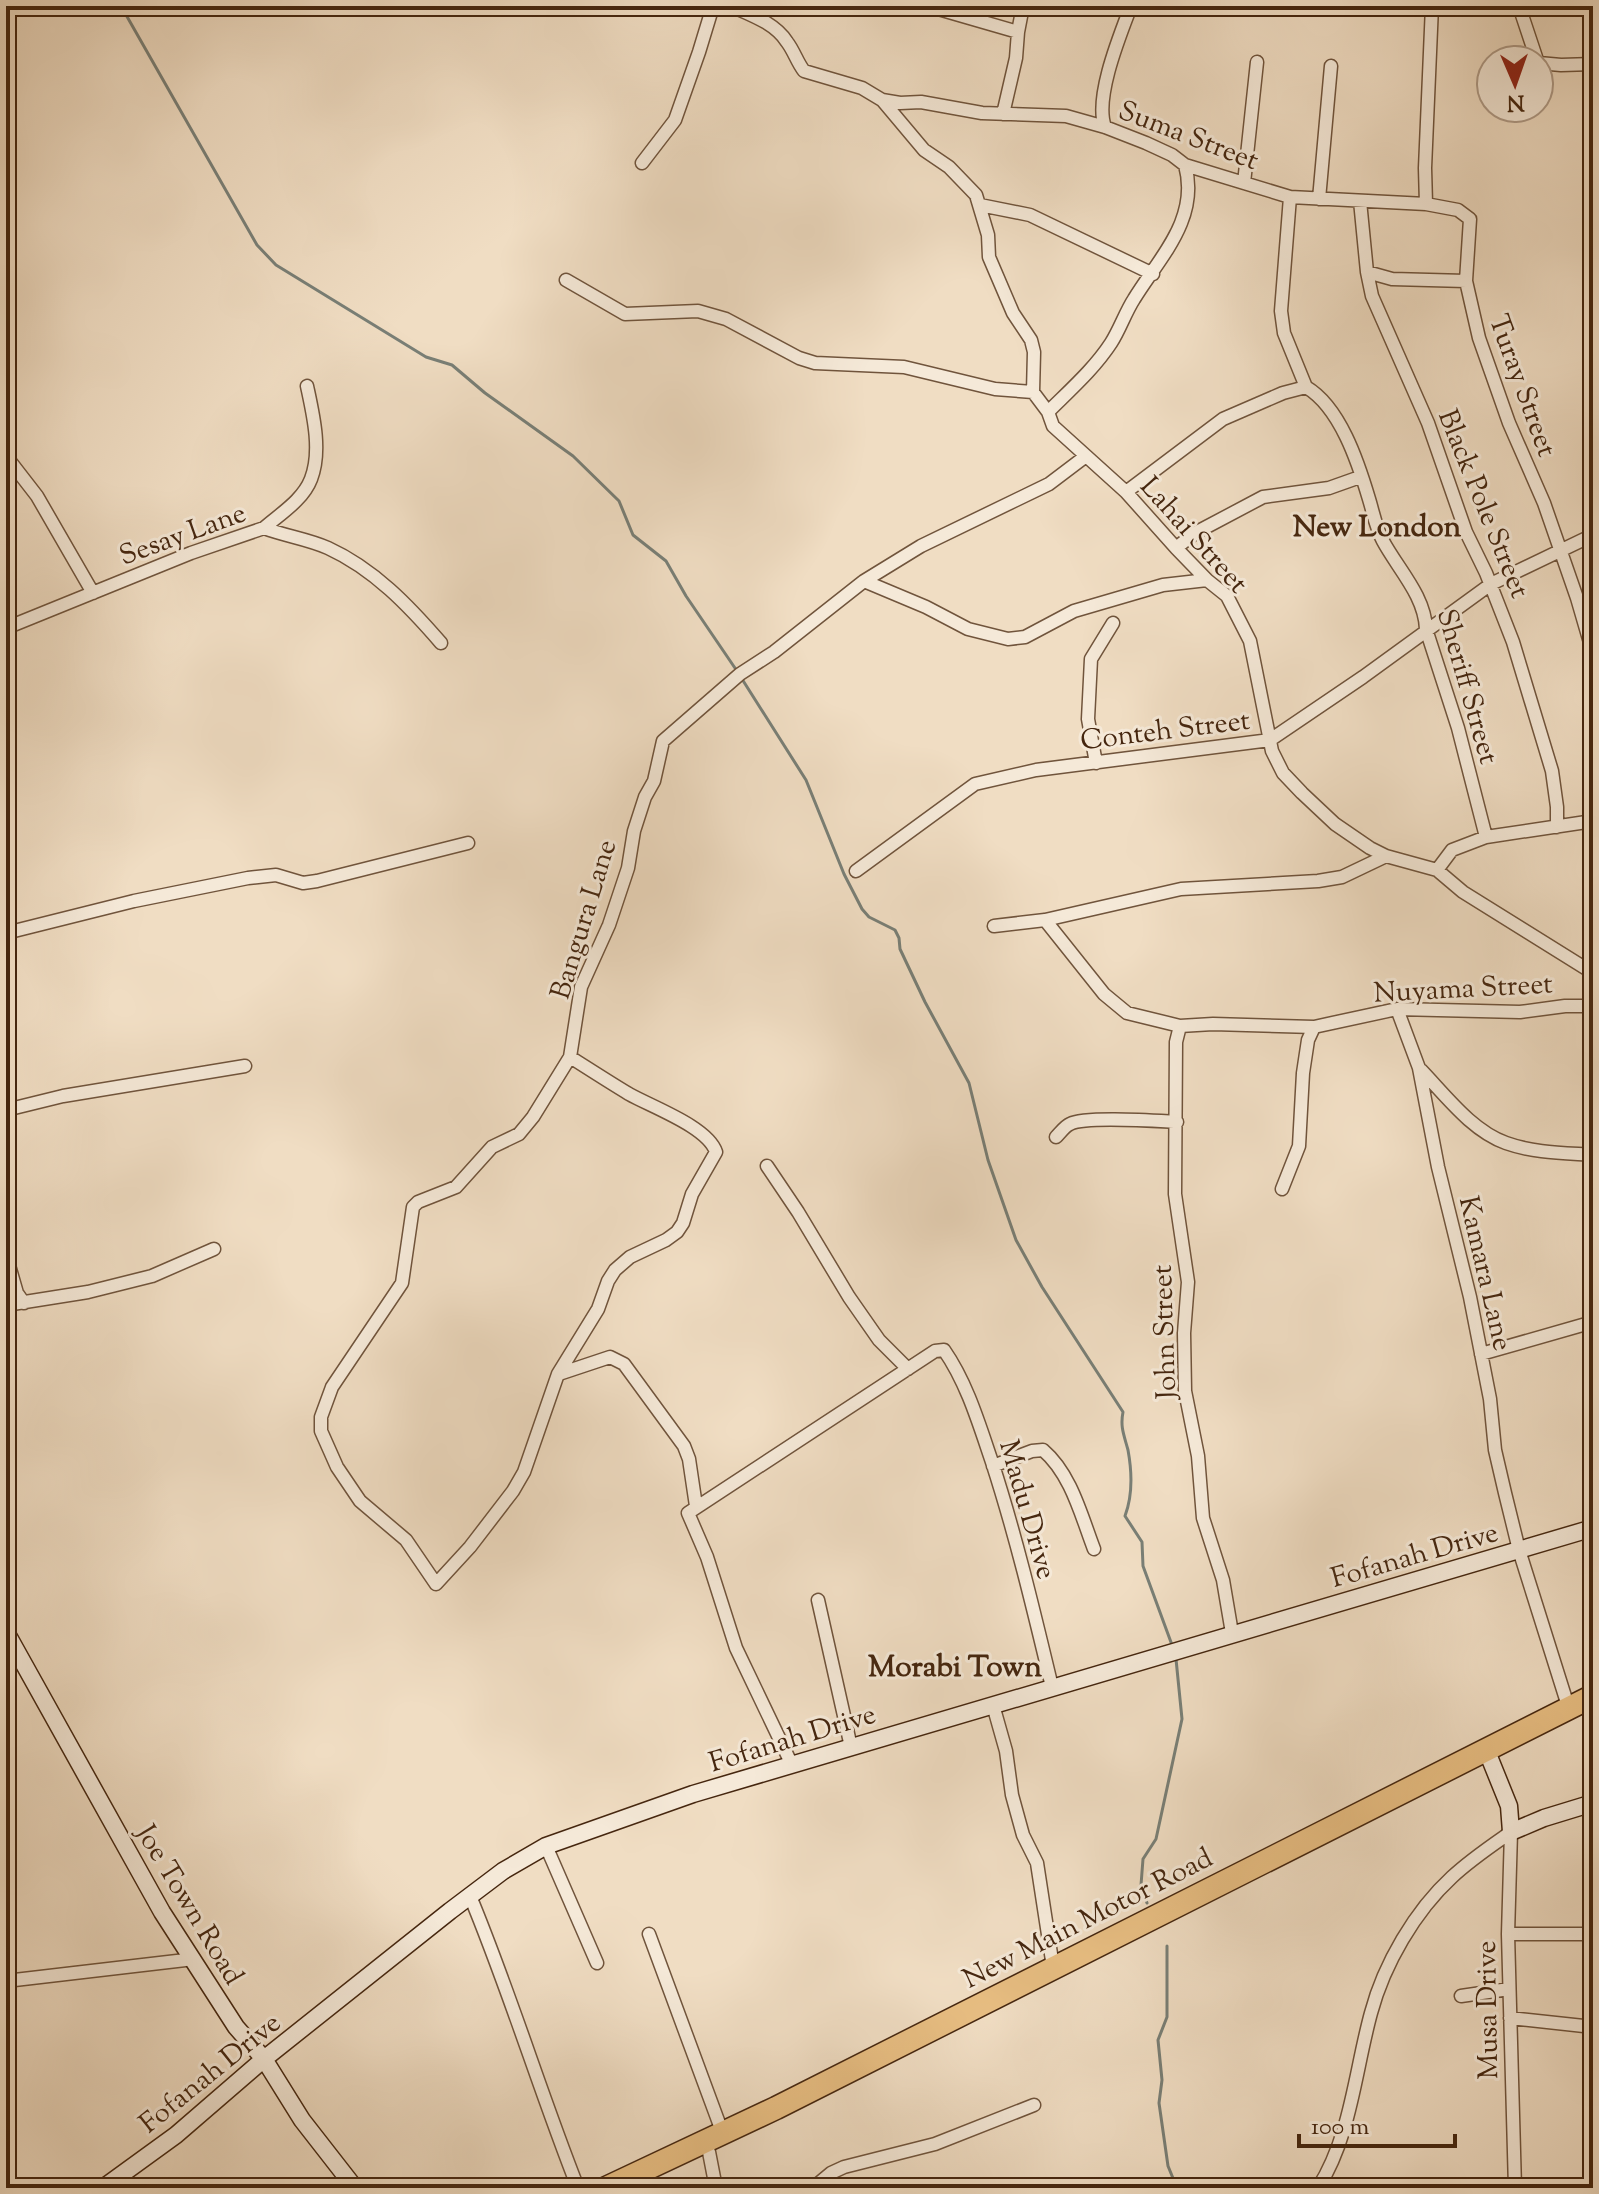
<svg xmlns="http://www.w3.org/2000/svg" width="1599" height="2194" font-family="'Sorts Mill Goudy',serif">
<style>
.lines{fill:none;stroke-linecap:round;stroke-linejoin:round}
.stream{stroke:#797f76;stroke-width:3}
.street-casing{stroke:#70543c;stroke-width:15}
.secondary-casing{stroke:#45260f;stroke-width:19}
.highway-casing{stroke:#45260f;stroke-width:25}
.street{stroke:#f5e9d8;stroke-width:12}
.secondary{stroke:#f5e9d8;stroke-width:16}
.highway{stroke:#e8be82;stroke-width:22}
.labels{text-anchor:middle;stroke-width:6;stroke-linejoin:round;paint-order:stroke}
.street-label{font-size:28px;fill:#45260f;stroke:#f5e9d8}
.neighbourhood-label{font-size:30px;font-weight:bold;fill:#45260f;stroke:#f5e9d8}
</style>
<rect width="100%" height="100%" fill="#f0ddc3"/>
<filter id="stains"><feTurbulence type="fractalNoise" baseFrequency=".0025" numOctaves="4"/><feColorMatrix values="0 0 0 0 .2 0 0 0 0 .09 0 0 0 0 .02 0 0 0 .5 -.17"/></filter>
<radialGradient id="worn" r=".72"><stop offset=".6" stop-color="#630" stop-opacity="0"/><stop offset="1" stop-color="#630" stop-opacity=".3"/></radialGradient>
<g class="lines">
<path class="stream" d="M121,6l136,239 19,20 150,92 26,8 33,28 88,63 46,45 14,34 33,26 20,35 51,75
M742,679l64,101 38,94 18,35 7,8 26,13 4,8 1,11 25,53 44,81 19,77 28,80 26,47 81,125c-3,15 1,23 5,38 4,22 5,45 -3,66l17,26 1,24 29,79
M1147,1903l-6,-18 2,-26 13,-20 26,-120 -6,-60
M1167,1946v71l-9,23 4,40 -3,23 9,63 9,22"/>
<defs>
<path id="street" d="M731,6c20,9 44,17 56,36 7,9 10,20 17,29l58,17 20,12 18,3 21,-1 61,11 84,3 39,11 41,16 26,12 13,10 105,32 136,7 32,6 12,9 -4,62 13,57 30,85 35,80 33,95 16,55
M928,6l90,26 -2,26 -13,56
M1519,6l18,54
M1018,32l5,-26
M1539,63l22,2 32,-1
M882,100l42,50 25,17 27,28 12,40 1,22 24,56 18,27 3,12 -1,40 15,20
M1105,127c-11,-29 15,-92 26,-121
M642,163l33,-43 24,-68 14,-46
M1185,165c15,54 -26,93 -51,134 -9,14 -14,30 -23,44 -17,26 -41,47 -63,69l5,14 73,66 50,56 31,32 20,16 23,45 22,110 11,22 19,20 33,31 35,24 16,8 51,14 26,22 130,81
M1244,183l13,-121
M1290,197l-9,114 3,22 22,54
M1319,199l12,-133
M1360,201l7,71 5,24 56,127 38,109 20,41 27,69 39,129 5,36v20
M1426,204l-1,-36 7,-162
M980,205l50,10 123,59
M1367,272l25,7 74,2
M566,280l59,34 73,-3 28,8 73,39 16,5 89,4 91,22 38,3
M1306,387c34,20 52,75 63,112 4,13 7,29 14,42 15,28 42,55 43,88l32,99 28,109
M6,456l31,40 56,97
M1126,492l97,-73 60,-26 23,-6
M264,528c16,-14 39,-28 47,-49 11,-28 2,-65 -4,-93
M1176,548l19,-15 68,-36 66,-9 31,-11
M864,581l62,26 42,22 40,10 17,-2 49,-26 89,-26 44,-5
M6,628l185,-75 73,-25c21,8 44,11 64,20 46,21 81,58 113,95
M1096,763l-8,-44 3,-60 22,-36
M1437,870l15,-20 34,-13 107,-16
M856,871l119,-87 61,-14 234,-30 93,-63 128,-93 102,-49
M1045,920l59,74 23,19 53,13 33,-2 101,3 83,-18 123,3 45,-6h28
M994,926l51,-6 136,-31 137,-8 24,-4 44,-21
M6,933l128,-32 114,-23 28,-3 27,8 14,-2 151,-38
M1397,1009l22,59 19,99 32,130 20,102 5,51 10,43 14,57 50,159
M1180,1026l-4,16 -1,152 13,88 -4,51 1,58 13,65 5,62 20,62 9,53
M570,1057c19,12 39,25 59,37 23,13 79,33 87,58l-24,42 -9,29 -6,9 -11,8 -36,17 -15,13 -7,11 -10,28 -40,65 -34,98 -11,19 -43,56 -34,37 -30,-44 -46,-39 -23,-34 -16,-36v-14l11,-30 70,-104 11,-76 5,-5 38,-15 36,-40 27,-13 14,-17 37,-60 11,-70 28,-62 19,-57 6,-37 11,-34 9,-16 9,-40 77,-67 34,-22 90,-71 57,-35 128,-62 37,-28
M1421,1070c25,26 51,61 85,73 28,10 58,10 87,12
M6,1110l57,-14 182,-30
M1056,1137c4,-4 9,-11 14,-13 15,-8 87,-3 107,-2
M767,1166l31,46 51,85 30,43 29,29
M1282,1189l17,-43 4,-73 5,-33 6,-13
M6,1255l11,38 7,10
M6,1305l82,-13 64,-16 62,-27
M1481,1354l112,-32
M559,1374l51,-17 14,7 60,82 5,13 7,47
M993,1466l39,-15 11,-1c28,24 38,65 51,99
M818,1600l33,147
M993,1705l13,46 6,44 11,40 14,28 16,104
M792,1765l-56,-117 -29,-91 -19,-44 247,-162 9,-1c23,33 35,74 48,112 24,74 42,150 60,225
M1511,1832l-3,102 7,254
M546,1846l51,117
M470,1896c40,96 70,196 108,292
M649,1934l74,200
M1508,1934h85
M6,1981l188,-22
M1461,1996l48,-7
M1510,2018l83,9
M709,2152l7,36
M813,2188l18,-15 13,-6 91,-23 99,-39
M1318,2188c33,-52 37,-117 53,-175 13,-49 44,-102 81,-136 18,-17 39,-31 59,-45"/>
<path id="secondary" d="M6,1632l156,280 74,115 28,32 38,61 53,68
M1490,1759l19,47 2,26 33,-14 49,-15
M103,2188l73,-53 88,-76 186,-148 53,-40 43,-25 147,-52 900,-266"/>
<path id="highway" d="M606,2188l170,-80 817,-412"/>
</defs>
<use href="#street" class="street-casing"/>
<use href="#secondary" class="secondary-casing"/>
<use href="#highway" class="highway-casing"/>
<use href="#street" class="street"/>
<use href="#secondary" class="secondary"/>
<use href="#highway" class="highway"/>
</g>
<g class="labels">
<g class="street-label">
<text transform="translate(1189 134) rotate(21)" y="10">Suma Street</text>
<text transform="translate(1524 385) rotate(70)" y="10">Turay Street</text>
<text transform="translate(1485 503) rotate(68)" y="10">Black Pole Street</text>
<text transform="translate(182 533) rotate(-20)" y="10">Sesay Lane</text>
<text transform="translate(1195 534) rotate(48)" y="10">Lahai Street</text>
<text transform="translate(1469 686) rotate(74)" y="10">Sheriff Street</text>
<text transform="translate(1165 729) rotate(-7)" y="10">Conteh Street</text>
<text transform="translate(582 919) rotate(-73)" y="10">Bangura Lane</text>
<text transform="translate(1463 987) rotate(-3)" y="10">Nuyama Street</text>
<text transform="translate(1487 1273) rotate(77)" y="10">Kamara Lane</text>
<text transform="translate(1163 1332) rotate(-92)" y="10">John Street</text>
<text transform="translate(1029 1509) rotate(74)" y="10">Madu Drive</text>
<text transform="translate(1414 1554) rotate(-16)" y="10">Fofanah Drive</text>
<text transform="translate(792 1737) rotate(-17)" y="10">Fofanah Drive</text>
<text transform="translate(191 1904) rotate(59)" y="10">Joe Town Road</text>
<text transform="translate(1087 1917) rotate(-27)" y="10">New Main Motor Road</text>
<text transform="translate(1486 2010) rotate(-91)" y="10">Musa Drive</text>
<text transform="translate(209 2072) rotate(-39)" y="10">Fofanah Drive</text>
</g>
<g class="neighbourhood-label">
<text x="1377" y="536">New London</text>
<text x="955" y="1676">Morabi Town</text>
</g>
</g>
<rect width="1599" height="2194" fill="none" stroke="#f0ddc3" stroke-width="32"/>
<rect x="8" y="8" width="1583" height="2178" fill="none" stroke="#45260f" stroke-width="4"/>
<rect x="16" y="16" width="1567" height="2162" fill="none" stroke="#45260f" stroke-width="2"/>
<g transform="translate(1515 84) rotate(178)"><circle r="38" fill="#f5e9d8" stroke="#af9b88" stroke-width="2"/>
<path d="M0-6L14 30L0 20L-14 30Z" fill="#8f2418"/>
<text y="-12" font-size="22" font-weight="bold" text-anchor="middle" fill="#45260f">N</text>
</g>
<path d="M1299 2134v12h156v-12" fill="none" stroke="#45260f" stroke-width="4"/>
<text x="1311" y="2134" font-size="24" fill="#45260f" stroke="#f5e9d8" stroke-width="6" paint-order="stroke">100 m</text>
<rect width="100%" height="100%" filter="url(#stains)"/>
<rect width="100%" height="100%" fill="url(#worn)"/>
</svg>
